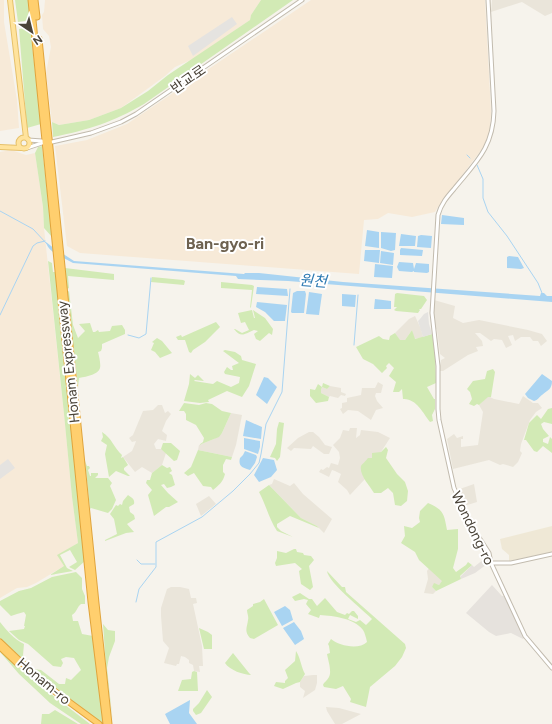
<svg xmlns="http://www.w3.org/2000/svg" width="552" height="724" font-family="Figtree,'Noto Sans KR',sans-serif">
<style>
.residential{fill:#eae5da}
.commercial{fill:#f7ead8}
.industrial{fill:#e6e2dd}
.education{fill:#efe8d6}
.green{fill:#d2eab5}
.parking{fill:#e5e3e0}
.water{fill:#a9d4f2}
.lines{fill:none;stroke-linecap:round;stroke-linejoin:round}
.stream{stroke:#a9d4f2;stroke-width:1}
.minor-casing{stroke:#c2bbae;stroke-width:5}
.major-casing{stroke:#e6c16a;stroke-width:6}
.highway-casing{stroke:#e0a43c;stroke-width:7}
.minor{stroke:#fff;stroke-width:3}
.major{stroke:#ffe39c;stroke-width:4}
.highway{stroke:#ffcf6e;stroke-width:5}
.labels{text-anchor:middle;stroke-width:4;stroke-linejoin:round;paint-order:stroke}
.street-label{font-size:14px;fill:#4b4439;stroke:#fff}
.water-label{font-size:15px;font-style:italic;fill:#2e7ab2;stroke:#fff}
.quarter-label{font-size:16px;font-weight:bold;fill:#6e6250;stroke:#fff}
</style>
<rect width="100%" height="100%" fill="#f6f3ec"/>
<path class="residential" d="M492,0h60v13l-7,3 -23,-14 -31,10z
M434,300l21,6 -2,12 10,5 16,-3 49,10 14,4 5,7 -6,5 -3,-5h-5l-3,-4h-9l-6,4 -2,-6 -5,1 4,9 -6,3 -4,-8 -8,-1 -3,2 -11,-8h-5l7,8 1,5 -7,1 2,4 -10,4 -25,16h-4l2,-11 4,-2 -5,-4 -3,-24 -3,-4z
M415,316l6,13 2,8 -9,2 -2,-9 -7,10 -5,1 -5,-8 14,-14z
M378,382l5,3 -2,8h-5l-1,3 2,5 6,7 -7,2 -5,10 -13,-9 -10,-1 -5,4 -3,-5 2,-1v-5l5,-1v-4l14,-3 1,-7h13z
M330,386l11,2v4l5,2 -1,2 -4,-1 -3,3 -8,-2 -1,1 -8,-4v-3l1,-3 5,2z
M488,396l6,3 25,5 4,-8 10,7h5l4,5 -6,4 -6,8 -9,24 -1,7 2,2 -4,9 -5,5 -10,-3 -3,1 -11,-5 -36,9 -6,-30 7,-5 3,4 6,-2v3h-2v8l17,-2 5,-33 -4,-7z
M158,405h4l3,8 3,-2 3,3 -5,7 -4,10 5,4 -1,6 -8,-2 -4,5 2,5h6l4,4 -4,12 -10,8 -10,-6 -7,5 -12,-15 9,-6 3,-7 1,-3 -4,1 -3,-4 4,-3 10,-24 10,-1z
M231,413l11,2 -6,30 -4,12 -34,-7 1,-5 15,-6 8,-6z
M350,428h7l-1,10 4,-3 1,-5 17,2 12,6 -9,14 -8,4 -10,20 2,3 -15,16 -3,-5 -9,-8 3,-8 -6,-3 -3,-1 -3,7 -10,-5 2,-3 2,1 4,-3 2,1 2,-5 7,2 2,-7 -1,-6 -6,-7 7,-7 3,-8 6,1z
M309,432h4l6,5 6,8 7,2 -3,7h-5l-11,-8 -2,3 -17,-1 -3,3 -4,-3 11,-10z
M274,479l16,7 4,-3 9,11 29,25 -8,14 -7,-7 -16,-8 -32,-33 3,-1z
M474,484l3,18 -13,4 -7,-16z
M209,496l7,8 -15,12 -5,-12z
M429,568l14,13 -4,4 -4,-1 -3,3 4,4 -3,3 -9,-1 4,-14 -1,-8z
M171,587h9l9,2 2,9h5l1,5 -4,1 9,42 1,20h-4l1,6 -6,-1 -1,-6 -4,-2v-3l-4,-3 -4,-1 -2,8h-2l-1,2 -12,-3 5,-15 -6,-7 -2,-25v-8l6,-19z
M313,675h4v8l-2,7 -12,8 2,-7 -5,-4v-5l4,-6z
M326,707l13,1 22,6 -19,10h-7l-8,-13z"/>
<path class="commercial" d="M0,0h4v22l13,78 2,28 -19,3z
M45,0h216l-10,15 -1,5 -57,39 -18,8 -10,9 -44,32 -32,12 -30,5 -7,-3 -6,-49 5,-26 -2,-11 -6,-7 -1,-14 2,-3z
M311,0h174l6,112 -1,21 -8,16 -44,58 -3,5 -23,5 -24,-4 -10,6 -14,1 -5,54 -279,-21 -13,-7 -12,-100 32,-6 40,-16z
M11,150l15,5 9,-2 8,54 1,21 20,186 8,83 6,46 -20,12 6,11 -28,17 -9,4 -10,1 -17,10v-446z"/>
<path class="industrial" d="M482,553h4l2,8 -1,3 -12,9 -14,6 -1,-2 12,-12 2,2 10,-8z
M492,585l10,11h2l20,42 -1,1 -12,-6 -15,3 -7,-4 -23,-19z"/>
<path class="education" d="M552,526v26l-43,9v-6l-7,-6 -2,-10z"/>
<path class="green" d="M15,0h13l3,20 -13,2z
M261,0h32l-149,104c-31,18 -56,26 -91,33l-1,-15 7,3 30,-5 32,-12 27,-17 20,-16 82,-55 1,-5z
M30,27l11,97 -14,4 -8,-99z
M42,146l10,91 -8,-9 -1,-21 -8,-54 3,-6z
M48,261l4,2 1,9h3l29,289 -10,9 -6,-3 8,-5 -7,-12 -10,5 7,13 6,3 -23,4 14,-9 -7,-11 21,-12 -6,-46 -8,-83z
M65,268l49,6v6l-46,-4 1,12 -2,1z
M152,277l31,3 2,1 -1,4 -33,-3z
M221,282l31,3 2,1 -3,21 -1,1 2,-18 -31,-2z
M69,291l4,34 5,13 7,-7 -6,-7 11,-1 3,9h2l3,-2 1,2 11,-1 2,-5 10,-1 3,5v4l-23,10v4l-1,3 -3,1c1,4 3,12 2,16 -2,7 -16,9 -21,10l-1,10 -11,-96z
M397,293l27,3 3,4 -6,9h-2l1,1 -2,3 -22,-2 -2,-1 3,-3h-3l1,-13z
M252,310l2,8h1l-2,-8 12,8 8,11 -1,6 -3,-2 -9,8 -4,-2 -2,-5 4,-3 -4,-1c-8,3 -13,9 -20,-1h1l7,4 7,-3 -4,-8 -4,1 -3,-10z
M216,322l4,5 -15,15 -12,8 -2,3 -2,-1 -4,-12h-7l-2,-3 5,-2 1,2z
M412,330l3,9 17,-5 3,17 1,32 -9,4 7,12h1v10l-3,6 1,6 -3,1c-7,-9 -14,-24 -27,-23l-1,-10 -3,3h-6l3,-10 -7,-6 5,-8 -5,-5 -3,3 1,2 -5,5 -9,-9 -10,-5 -7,-12 23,-11 4,3 6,1 1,-4 5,-3 5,7h5z
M157,338l5,3 10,12 -12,5 -5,-6 -4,-2 3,-7 -2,-1z
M225,350l10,2 6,4 1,4 14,4 -7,22 -7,11 -15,-6 -19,9 1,2 -9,1 -16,-2 5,-17 1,-10 5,4 3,-3 6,6 -9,-1 -1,1 19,3 4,-3 14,6 8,-4 1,-6 -15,-3 -1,-2 3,-5 4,3h2l-1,-4 7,-3 -16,-12z
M493,369l2,3 -4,25h-3l-9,8 -2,-1 -3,2 -5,-2 3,-5 -2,-7 -3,-3 6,-8 12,-2 2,-8z
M323,383l7,3 -3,3 -5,-2 -1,3v3l8,4 -1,4 -12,2 -6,-7v-7l5,1 3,-6 4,3z
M184,403l15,2 7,-2 6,1 10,7 9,2 -9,20 -3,4 -20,8 4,-3 1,-4 -8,-13 -10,-5v-6l-2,-3h-5z
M552,408v16l-8,-2 -3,2 2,5 6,7 -6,3v3l5,2 2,-7 2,2v14l-9,-7 -6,6 -3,-1 -8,-11h-2l5,-17 8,-8 4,4 7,-10z
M279,422l5,1 -4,34 -3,4 -2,-3 -5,-1 6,-13 1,-15z
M102,432c10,6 12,16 20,23l-1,3 2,-1 5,8 -4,3v2l6,6h-2l-12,-5 -7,6 -4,-23 2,-9 -6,-4 2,-4z
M163,443h8l9,8 -3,9 -3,1 -13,-12z
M386,447l2,3 -2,8 11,16 8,8 3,9 -1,10 -6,5 -6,-1 -2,-12 -5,-5 -7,5h-7c-4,-7 -15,-18 -13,-27 1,-2 5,-5 7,-8h4v-5l9,-1z
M198,450l34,7 -1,3 -5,-1 -3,6v7l2,2c-2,8 -6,11 -12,16l-2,-3 -8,-1 -9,-13 -6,3 -4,-3 7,-6z
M85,461l2,5h2l1,2 -2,2 2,6h1v-3h7v2l-3,3h13l4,5 -2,3 6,14 -4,9 -4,4 -17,-5 -1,1z
M162,465l5,3 3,-1 2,4 -3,2 3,2 3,10 -4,2 -4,1 -3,-4 -3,1 7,8 10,9 -9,5h-3l-12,9 -6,-21 4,-5 -6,-7 1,-3h3l2,-7z
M269,485l32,33 16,8 2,2 -29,-12 -13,8v3l4,4 12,6 -16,-6c-8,-12 -11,-26 -18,-39z
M128,495c4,3 7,4 6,9l-5,3 1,5 4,3 1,4 -8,5 7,8 -8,1 -21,8v-1l12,-6 -3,-15 -4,-5 6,-9 2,1 2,-2 2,1 1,-4z
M428,503c16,7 16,11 19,27l11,-1v20l-5,19 3,4 10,-7 2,-3 4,3 -12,11 1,3 -25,12 -4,-4 2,-4 5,2 3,-4 -23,-21 -4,-8 -14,-9 4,-7 -1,-10 8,2 8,-6 -1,-4 1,-7z
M294,549h2l1,3 6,1 1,2 7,1 3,4 -5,6 4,21 -3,3 -9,-6 -2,-13 3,-2 -7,-6 -19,3 -1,-3 2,-5v-7l9,2z
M327,571l15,16h3l1,5 59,52 1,4 -4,9 -7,9 -25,21 -4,20 -16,-5 1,-3 -8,-13 -7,3 -12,-2 -1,-2c1,-3 4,-4 6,-8 3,-6 -1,-17 -2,-23l3,-1 -1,-7 -1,-2 3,-5c8,7 28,11 36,3 -1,-4 -2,-9 -4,-12 -9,-12 -29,-14 -43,-15l-1,3 -11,-4 3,-4 -5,-6 2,-4 -4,-1 -9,2 -3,-4 8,-4 9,6h3l5,7 8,-8 12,14 8,3 2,-2 2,1 3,-3h2l4,5v3l-8,-4 -2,4 8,3 4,-2 6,5 6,-6c-9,-9 -44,-37 -45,-48z
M76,572l6,6v11l3,7v8h-4c-4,3 -4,8 -9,11l1,6h5l4,13 11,2 11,88h-11l4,-5 -52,-39 -45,-42v-16c7,9 14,17 24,22l-1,11 3,3 -1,3 8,8 8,1 18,14h6l1,-6 5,2 10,-10 -7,-12 -8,-1 -5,2 2,4 -2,4 -8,-1 -25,-22 -9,-4 -10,-9 15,-2 1,-3h-1l2,-11 -2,-3 -7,2 -6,2 -11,-11v-4l19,-10 12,-3 21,-11z
M264,599l14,26 -24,14 -4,-1c-6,-7 -3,-10 -2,-18 1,-3 -1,-7 -1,-10l6,-4v-2l7,-2z
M103,624l5,6 7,1v10l-6,16 -2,11 6,56 -7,-56z
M199,628l9,4 4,3v14h-8z
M0,649l34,32 56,43h-9l-31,-21 -31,-29 -19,-22z
M296,651c5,8 5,16 9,23l-5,8 -4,1 -13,6 -9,-3 2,-4 9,1v-2l3,-3 -3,-8 10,-9z
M233,653l16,20 2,2c-7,0 -22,-5 -26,-12z
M194,671l3,1 1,19h-20l4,-11 9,-1 1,-7z
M207,690l5,7 -11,16 -5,2 -3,-4v-2l6,-6z
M55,710l23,14h-37l1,-10h7z"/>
<path class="parking" d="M232,17l5,7 -44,32 -5,-10z
M428,312l1,12 3,10 -9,3 -5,-16 2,-2 4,-5z
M8,459l7,9 -15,11v-14z"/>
<path class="water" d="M442,215l22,3v7l-23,-1z
M367,230l12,2v16l-14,-2z
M381,232l15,1 -1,17 -4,1 -10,-3z
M401,234l15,2 -1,10h-16z
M421,235l11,1 -1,12 -14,-1 1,-11z
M46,242l5,4 23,15 170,13 1,-1h14l84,9 197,14 1,-3h3l3,3h5v6l-264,-21 -50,-2 -2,-3 -163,-13c-8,-5 -25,-10 -27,-21z
M401,248l22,2 -1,6 -22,-1v-5z
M365,250h15l-1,13 -15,-2z
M381,251l13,2 -1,12 -13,-2z
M509,256l9,1 6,11 -3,1 -14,-1v-11z
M399,262l14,1 1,6 2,-6 13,1v8l-2,1 -13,-1v-1l-2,1 -13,-1 -2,-4z
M375,264l18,2 -1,12 -18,-1z
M257,287l30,2 1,7 -32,-2z
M297,291h8l1,3 -2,19h-12l-1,-1 2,-19z
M309,292l13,2 -3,21 -13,-1z
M342,294l14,1 -1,12 -13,-1z
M375,299l16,2v8h-17z
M257,302l30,3 -2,16h-11l-9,-9 -9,-5z
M542,374l10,7c0,8 -4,9 -10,14 -3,2 -4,5 -8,6l-6,-3 -3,-4z
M264,377l4,1 9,9 -10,17 -11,-9z
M246,420l16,7 -1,12 -18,-3z
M244,438l16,3v6l-2,7 -14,-5z
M245,451l11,4 1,2 -2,6 -5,7c-8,-2 -12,-4 -10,-12l3,-3z
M263,458l11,2 3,10 -6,7 -12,5 -5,-7z
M285,606l5,4 3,10 -11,6 -8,-14z
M294,622l7,9 3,8 -9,6 -12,-17z
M190,700l-1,13 8,11h-27l-5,-10z"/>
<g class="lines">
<path class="stream" d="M467,155l3,3
M477,165l6,14v19l5,14 19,24 31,47 4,10
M0,211l33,18 14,15
M0,315l33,-69 4,-3 8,-2
M128,335l11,3 7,-4 5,-56
M354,345l4,-50
M137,560l4,4h14
M136,602l3,-13 17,-22v-25l46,-25 31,-26 17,-17 9,-11 2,-9 5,-30 16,-32 8,-103"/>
<defs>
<path id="minor" d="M488,0l6,111c-1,37 -18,51 -40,78 -7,8 -13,15 -16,26l-6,98 6,53v43l1,11 15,68 19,40 16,25 2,10 34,73 27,32
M28,140l14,1
M52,142l39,-9 30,-11 15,-8 166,-114
M27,148l15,-5
M491,563h20l41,-9"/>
<path id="major" d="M10,0l16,138
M18.5 143a5.5 5.5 0 1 1 11 0a5.5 5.5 0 1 1-11 0Z
M0,147l21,1"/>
<path id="highway" d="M31,0l60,602 15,122
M35,0l2,17
M39,39l57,564 13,121
M0,642l42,40 57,42
M0,647l18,17"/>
</defs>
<use href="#minor" class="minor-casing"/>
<use href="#major" class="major-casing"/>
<use href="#highway" class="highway-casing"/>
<use href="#minor" class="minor"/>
<use href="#major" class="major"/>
<use href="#highway" class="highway"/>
</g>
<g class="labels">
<g class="street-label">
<text transform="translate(188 79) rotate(-35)" y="5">반교로</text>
<text transform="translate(68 362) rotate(-96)" y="5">Honam Expressway</text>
<text transform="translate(473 528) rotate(64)" y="5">Wondong-ro</text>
<text transform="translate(44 681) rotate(40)" y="5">Honam-ro</text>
</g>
<g class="water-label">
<text transform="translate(313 281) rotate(4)" y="5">원천</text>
</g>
<g class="quarter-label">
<text x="225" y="249">Ban-gyo-ri</text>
</g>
</g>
<g transform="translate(32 32) rotate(145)" stroke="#ffffff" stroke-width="3" paint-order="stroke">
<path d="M0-3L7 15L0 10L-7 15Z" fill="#4b4439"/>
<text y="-6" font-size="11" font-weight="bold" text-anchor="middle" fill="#4b4439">N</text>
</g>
</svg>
